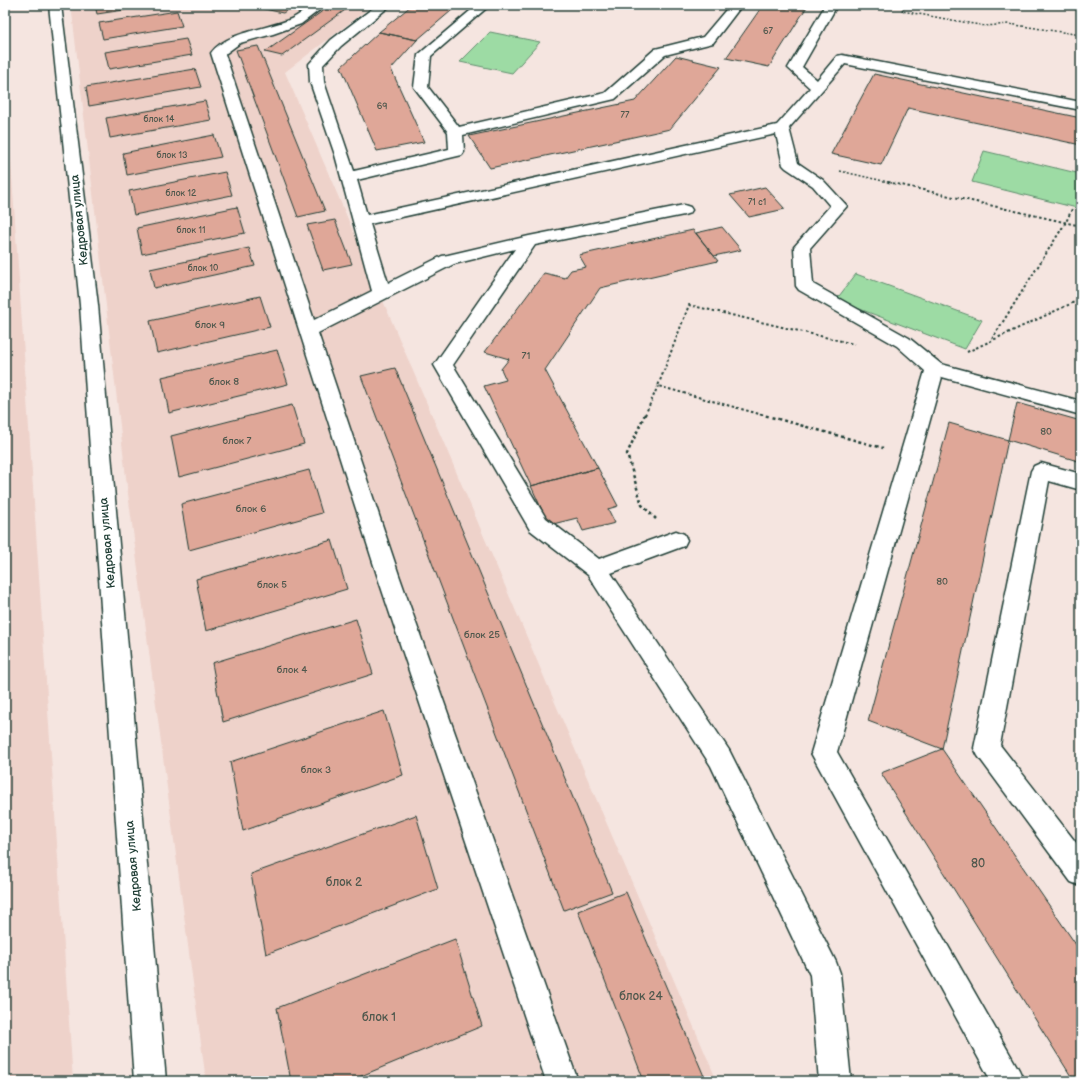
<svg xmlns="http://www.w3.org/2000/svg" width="1086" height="1086" font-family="'Balsamiq Sans',sans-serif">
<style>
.built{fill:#eed2ca}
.green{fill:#9ddba4;stroke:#5e8c6c}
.building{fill:#dfa798;stroke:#1f3d34}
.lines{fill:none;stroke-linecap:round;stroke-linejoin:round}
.minor-casing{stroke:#1f3d34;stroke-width:3}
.path-far2{stroke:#1f3d34;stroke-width:1.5;stroke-dasharray:2 2;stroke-linecap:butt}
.path-far1{stroke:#1f3d34;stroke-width:2;stroke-dasharray:2.5 2.5;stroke-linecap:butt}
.path{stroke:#1f3d34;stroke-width:2.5;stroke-dasharray:3 3;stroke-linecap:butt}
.minor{fill:#fff;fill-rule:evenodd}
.labels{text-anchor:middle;stroke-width:3.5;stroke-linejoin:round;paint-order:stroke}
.far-number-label{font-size:9px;fill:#4f584d}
.number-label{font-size:10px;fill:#4f584d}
.street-label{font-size:12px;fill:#1f3d34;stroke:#fff}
.near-number-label{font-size:12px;fill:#4f584d}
</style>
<rect width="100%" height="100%" fill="#f5e5e0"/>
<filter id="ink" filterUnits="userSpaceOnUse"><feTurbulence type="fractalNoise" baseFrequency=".025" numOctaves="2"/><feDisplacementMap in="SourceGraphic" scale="8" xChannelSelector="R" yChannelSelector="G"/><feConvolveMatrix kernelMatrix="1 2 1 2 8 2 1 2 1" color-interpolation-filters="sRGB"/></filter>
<g filter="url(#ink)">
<path class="built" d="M73,5h300l-88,67 432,1009h-511l-79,-595 -55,-473z
M10,147l63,934h-68v-933z"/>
<path class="green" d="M490,32l50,10 -28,31 -52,-11z
M984,151l97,23v35l-109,-27z
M856,274l126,46 -17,29 -129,-49z"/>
<path class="building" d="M95,5h62l-60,9z
M246,5h49l-12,8z
M331,5h21l-70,51 -17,-4z
M412,5h46l-41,35 -38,-8z
M763,5h45l-39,62 -43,-9z
M939,5h27l-2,4z
M177,11l5,15 -79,13 -4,-16z
M379,32l38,8 -26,29 33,73 -47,9 -36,-84z
M186,39l6,16 -83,14 -4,-17z
M258,46l67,165 -27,6 -62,-167z
M676,56l45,11 -51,62 -180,39 -21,-32 166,-35z
M195,69l6,18 -112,19 -3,-19z
M874,74l207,44v27l-173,-37 -27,57 -50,-11z
M205,101l6,19 -101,18 -4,-20z
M214,135l7,22 -94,18 -4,-22z
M225,172l7,23 -98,20 -5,-24z
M765,187l20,22 -36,8 -19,-22z
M237,207l8,26 -103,21 -5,-26z
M335,220l17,44 -29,6 -16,-45z
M722,227l19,23 -27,6 -18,-23z
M693,230l25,31 -118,27 -55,82 53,98 -67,18 -47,-100 22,-6 -5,-11 8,-10 -24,-7 59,-79 21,5 6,-8 15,-3 -7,-12z
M249,248l6,18 -101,22 -4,-19z
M260,296l10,31 -113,26 -7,-32z
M277,350l11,34 -119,29 -7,-36z
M395,368l217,524 -48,18 -203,-534z
M1017,403l64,18v41l-73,-22z
M292,405l12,39 -125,33 -8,-41z
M949,423l59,17 -66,309 -74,-28z
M598,468l20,38 -10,3 7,14 -32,8 -6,-13 -28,7 -18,-39z
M309,470l13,43 -133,37 -8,-46z
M332,540l15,49 -141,42 -10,-52z
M356,619l17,55 -150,48 -11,-59z
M384,711l19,64 -160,56 -13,-69z
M942,749l139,203v129h-7l-193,-308z
M416,815l22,74 -172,65 -15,-80z
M626,892l80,189h-62l-66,-170z
M455,939l27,87 -133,55h-58l-14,-73z"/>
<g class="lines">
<defs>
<path id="minor" d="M49,5h12l37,300 68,776h-32l-54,-776z
M312,5h14l-25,19 -28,10 -33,9 -15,11 89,266 58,-29 -37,-136 -25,-73 -1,-18 22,-24 46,-35h14l-50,41 -18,19 1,17 30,89 95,-22 -1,-17 -34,-45 4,-32 59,-50h13l-59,51 -3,31 31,40 146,-34 50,-44 48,-12 27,-32h12l-29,38 -48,12 -50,44 -152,36 1,17 -2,3 -105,25 10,35 410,-90 33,-37 -22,-20 35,-59 -1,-4h12l1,4 -33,58 15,13 20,-24 5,-1 239,47v8l-236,-46 -56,64 9,35 25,17 24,26 -37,42 3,36 96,54 32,26 140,37v14l-139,-38 -105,375 182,318 5,11h-33l-180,-328 114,-382 -28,-25 -98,-56 -3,-4 -2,-39 36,-41 -17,-20 -27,-18 -3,-3 -7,-31 -406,90 18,59 54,-27 6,-1 81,-19 155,-31 6,2 2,3 -2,3 -6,2 -149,30 -82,120 93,153 53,41 77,-28 8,3 3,6 -3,6 -73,27 118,177 107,212 4,11 11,108h-32l-9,-106 -99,-209 -123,-191 -58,-45 -96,-165 81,-116 -61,15 -136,69 81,242 179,506h-32l-169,-506 -166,-522c15,-21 57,-24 80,-34 7,-3 14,-9 21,-14z
M1041,463l40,11v16l-32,-9 -49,264 81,104v37l-10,-4 -93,-126 -4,-8 57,-277 3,-5z"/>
</defs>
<use href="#minor" class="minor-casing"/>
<path class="path-far2" d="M904,5l-2,6 83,15 24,-2 72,11
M840,171l52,12"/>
<path class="path-far1" d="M888,182l193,44
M992,339l74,-117 7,-15
M967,352l114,-53
M645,415l13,-29
M763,415l-105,-29 31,-81 165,39"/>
<path class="path" d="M645,414l-18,40 15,51 14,14
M760,414l123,34"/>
<use href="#minor" class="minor"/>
</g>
</g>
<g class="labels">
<g class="far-number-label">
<text x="768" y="34">67</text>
<text x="382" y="109">69</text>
<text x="625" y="118">77</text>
<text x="159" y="122">блок 14</text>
<text x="172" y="158">блок 13</text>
<text x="181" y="196">блок 12</text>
<text x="757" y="205">71 с1</text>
<text x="191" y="233">блок 11</text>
<text x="203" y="271">блок 10</text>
</g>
<g class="number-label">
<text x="210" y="328">блок 9</text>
<text x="526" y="359">71</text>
<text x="224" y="385">блок 8</text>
<text x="1046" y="435">80</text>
<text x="237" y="444">блок 7</text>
<text x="251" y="512">блок 6</text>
<text x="942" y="585">80</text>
<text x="272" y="588">блок 5</text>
<text x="482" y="638">блок 25</text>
<text x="292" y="673">блок 4</text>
<text x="316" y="773">блок 3</text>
</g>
<g class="street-label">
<text transform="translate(79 220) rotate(-96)" y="4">Кедровая улица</text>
<text transform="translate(107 543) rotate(-95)" y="4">Кедровая улица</text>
<text transform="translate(133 866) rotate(-95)" y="4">Кедровая улица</text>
</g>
<g class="near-number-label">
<text x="978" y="867">80</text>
<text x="344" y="886">блок 2</text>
<text x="641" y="1000">блок 24</text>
<text x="379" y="1021">блок 1</text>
</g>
</g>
<rect width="1086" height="1086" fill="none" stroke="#fff" stroke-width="20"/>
<rect x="10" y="10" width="1066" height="1066" fill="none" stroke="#1f3d34" stroke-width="1.5" filter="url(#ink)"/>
</svg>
